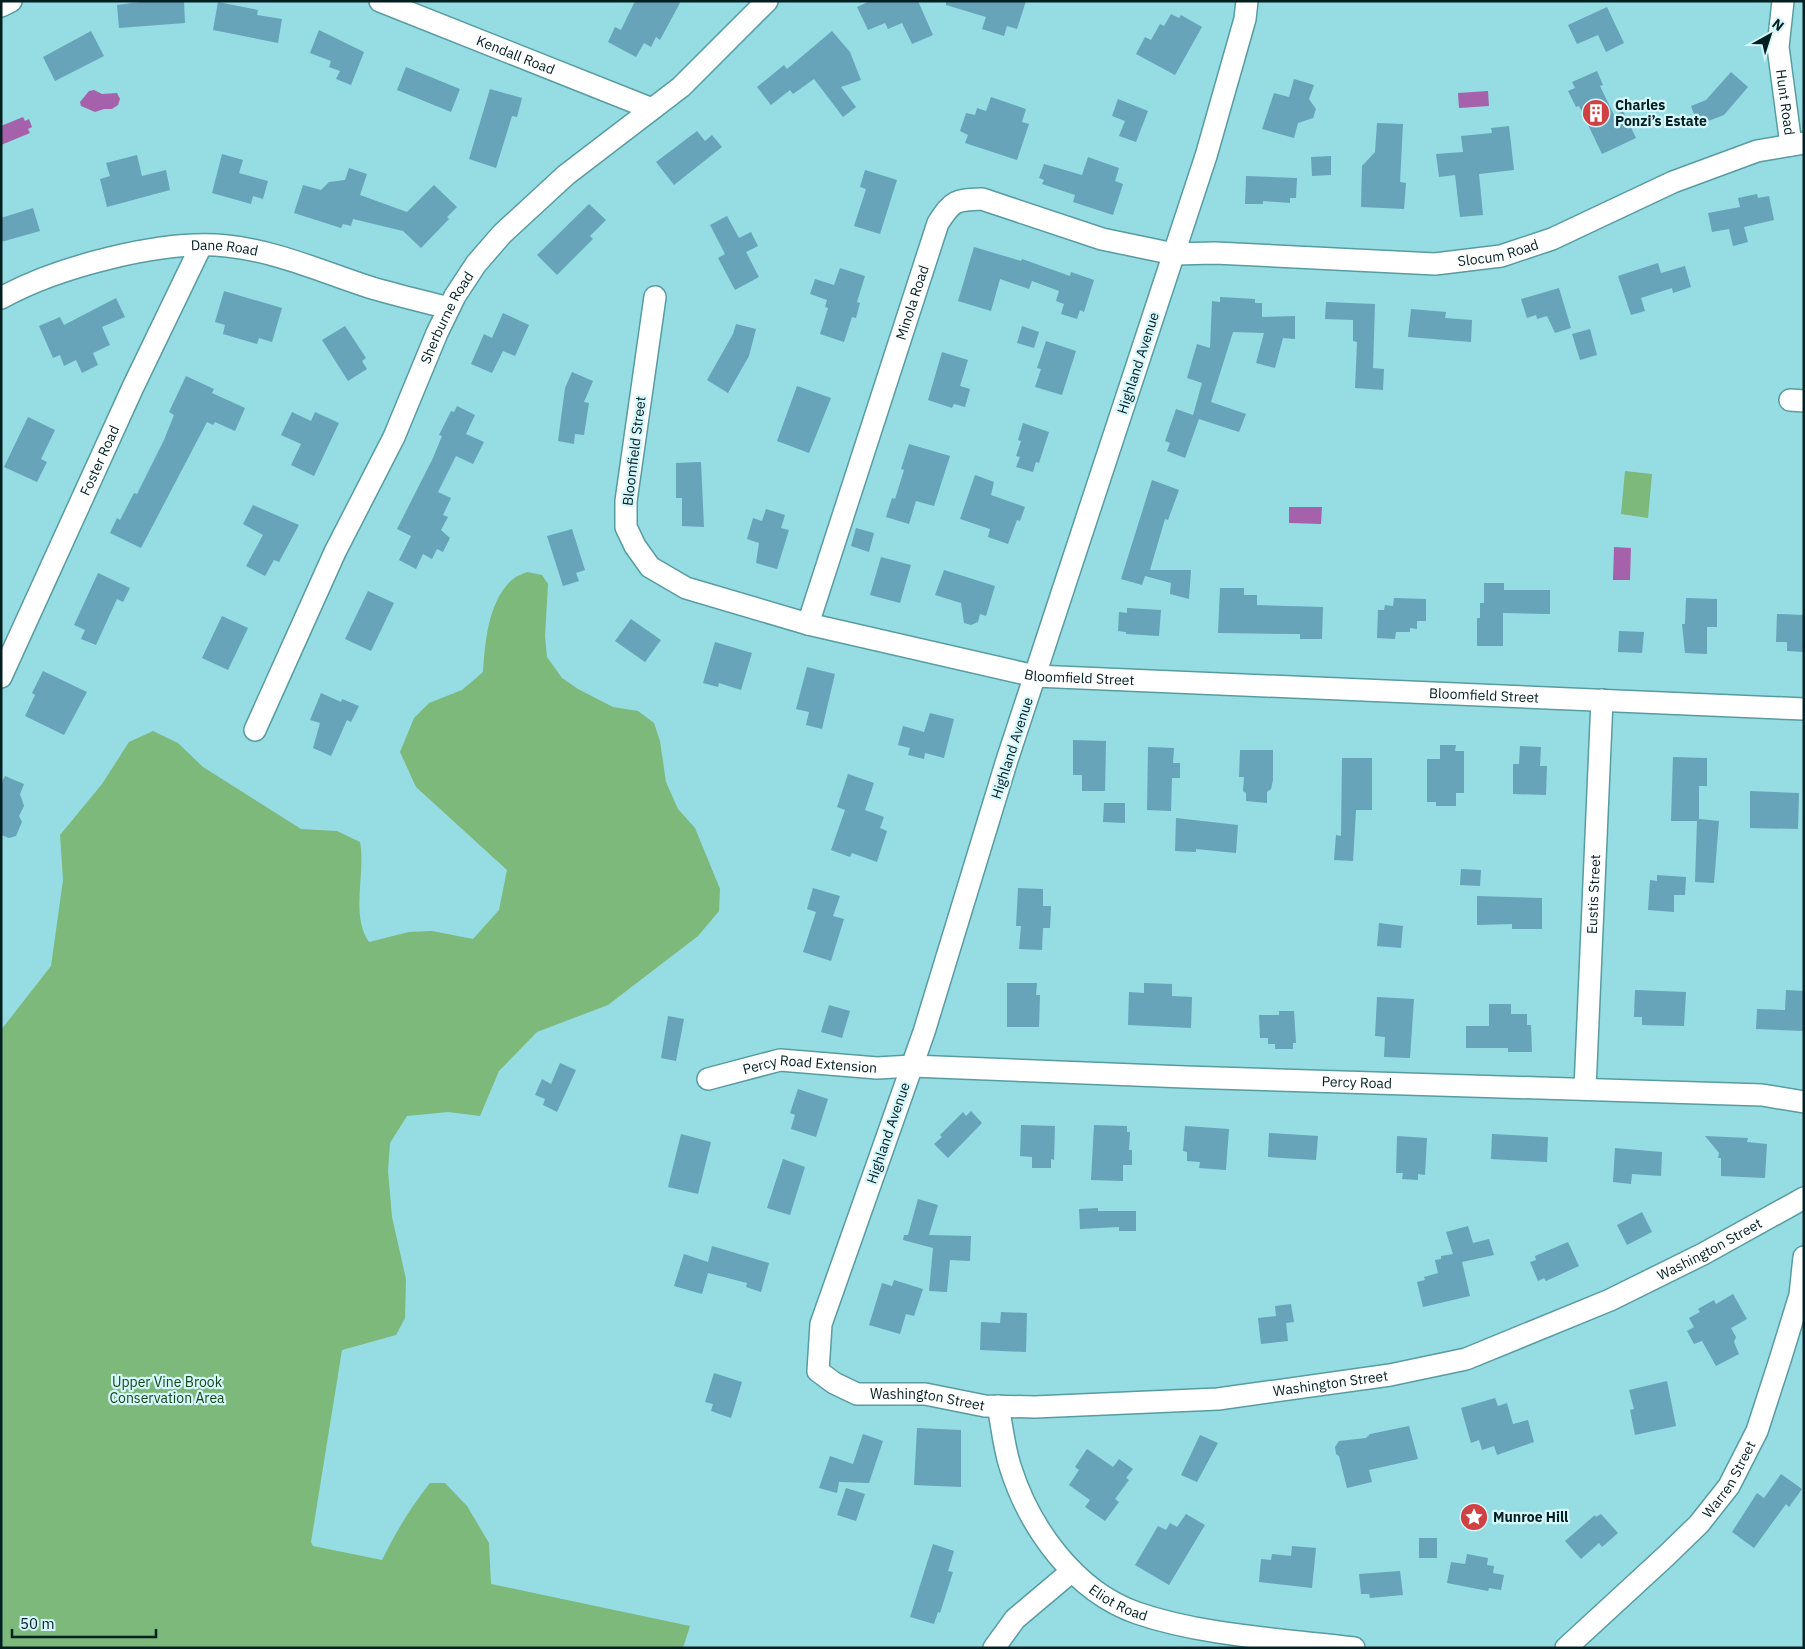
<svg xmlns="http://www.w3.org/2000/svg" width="1805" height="1649" font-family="'IBM Plex Sans',sans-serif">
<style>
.green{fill:#7cb97a}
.water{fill:#a562ab}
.building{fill:#67a3b9}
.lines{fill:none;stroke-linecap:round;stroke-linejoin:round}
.minor-casing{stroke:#579ca3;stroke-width:24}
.minor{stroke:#fff;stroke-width:21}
.labels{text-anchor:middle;stroke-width:4.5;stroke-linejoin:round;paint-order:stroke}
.street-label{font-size:14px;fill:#021f22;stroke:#d5f6fa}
.poi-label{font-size:14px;font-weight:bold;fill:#021f22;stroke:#d5f6fa;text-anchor:start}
.park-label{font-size:14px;fill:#154918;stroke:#d5f6fa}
</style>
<rect width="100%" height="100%" fill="#96dce3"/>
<path class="green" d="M1625,471l27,3 -4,44 -27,-4z
M527,572l15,3 6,9 -3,52 2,21 15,21 16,11 35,18 25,4 16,12 6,18 6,41 12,27 17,19 25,61 -1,22 -21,25 -90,69 -71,27 -38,39 -19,45 -32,-4 -41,4 -17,27 -2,28 4,46 14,62 -1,39 -9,17 -54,15 -31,192 2,4 69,14c14,-28 28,-52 48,-77h15l22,23 22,37 2,41 199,42 -7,22h-682v-618l50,-64 12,-86 -3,-45 42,-51 27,-42 24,-11 25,12 25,24 98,62 36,2 23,11c6,32 -10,72 9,100l40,-10 23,-1 41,8 26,-29 8,-40 -91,-83 -16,-35 14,-34 15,-15 33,-13 21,-18c2,-29 5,-72 30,-93 3,-3 10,-5 14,-7z"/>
<path class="water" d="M94,90l8,4 15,-1 3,6 -2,6 -6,4h-8l-9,3 -14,-6 -1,-4 9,-11z
M1488,91l1,15 -30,2 -1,-15z
M23,117l2,4 4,-2 3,8 -4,2 2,4 -29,12v-19z
M1289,507h33l-1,17 -32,-1z
M1614,547l17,1 -1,32h-17z"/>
<path class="building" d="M147,1h37l1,22 -66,5 -2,-23z
M635,1h46l-21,39 -4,-3 -5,10 -7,-4 -8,14 -28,-15 7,-15 6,3z
M870,1h48l15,34 -21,9 -10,-21 -14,6 -3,-6 -17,7 -11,-23z
M946,1h80l-9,28 -10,-3 -3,10 -22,-7 4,-12 -40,-12z
M218,2l40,8 -1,5 25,4 -4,24 -65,-13z
M1607,7l17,36 -18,9 -8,-17 -21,9 -9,-19z
M1171,14l8,4 2,-3 21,12 -27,48 -39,-21 9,-17 6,3 9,-16 4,2z
M319,30l45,22 -13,33 -15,-6 4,-8 -11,-4 2,-6 -21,-8z
M91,31l13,25 -49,25 -12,-24z
M832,31l18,21 11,28 -20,7 15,20 -13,10 -29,-38 -21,15 -3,-4 -19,15 -14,-18 27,-22 3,4z
M406,67l54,22 -9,23 -54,-22z
M1597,71l6,14 -3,1 14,29 9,-4 13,27 -34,16 -23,-48 -3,1 -8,-16 7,-3 -3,-6z
M1731,72l17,15 -24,28 -26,10 -7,-19 15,-6z
M1294,79l20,6 -5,14 7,10 -3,9 -15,5 -4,15 -32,-9 12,-36 15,4z
M490,89l32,9 -5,19 -5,-1 -16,52 -27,-9z
M991,97l35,12 -4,13 7,2 -12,36 -52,-17 3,-8 -8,-4 6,-18 9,2 2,-7 9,3z
M1118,99l30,12 -12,31 -17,-6 6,-15 -13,-5z
M1377,123l26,1 -3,58 6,1 -2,26 -43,-2 1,-41 13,-14z
M1509,126l5,44 -35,4 4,41 -23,2 -5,-42 -16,2 -3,-23 27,-2 -2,-16 31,-3 -1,-5z
M697,131l8,10 7,-6 10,12 -48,38 -18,-23z
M222,154l21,6 -4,13 29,8 -5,18 -10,-3 -2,8 -39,-11z
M137,155l5,21 24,-6 4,20 -63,17 -7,-28 10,-3 -4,-13z
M1331,156v19l-19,1 -1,-19z
M1088,157l31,11 -4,13 8,3 -10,31 -40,-13 2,-7 -33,-11 2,-4 -5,-2 5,-14 38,11z
M349,168l18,6 -7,21 47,17 27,-27 23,22 -10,10 2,2 -28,29 -18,-17 -50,-12 -2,7 -8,-2 -2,4 -47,-15 9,-28 18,5 8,-8 16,-2z
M865,170l32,10 -17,54 -26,-8 12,-37 -6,-2z
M1246,176l51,2 -1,20h-6v5l-27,-2v3h-18z
M1757,194l1,4 11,-2 5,24 -30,7 4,15 -15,4 -4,-17 -17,3 -4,-19 32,-6 -2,-9z
M589,204l17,16 -16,16 3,3 -36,36 -20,-20z
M33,208l7,23 -39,11v-24z
M727,216l12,22 12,-6 7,14 -12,6 13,25 -24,13 -17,-32 7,-4 -15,-29z
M974,247l47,14 1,-2 48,17 1,-4 23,8 -10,32 -4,-2 -3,9 -16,-5 3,-10 -8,-3 3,-10 -27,-10 -3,8 -29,-10 -9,32 -33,-10z
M1658,263l3,10 24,-7 6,21 -18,6 -1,-5 -31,10 4,13 -14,4 -13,-39z
M840,268l25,8 -8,26 3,1 -4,15 -4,-1 -8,25 -24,-8 8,-26 -3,-1 2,-7 -17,-6 5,-15 19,6z
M1559,288l12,40 -16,5 -8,-17 -10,3 -1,-4 -9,3 -6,-19z
M224,291l58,17 -10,34 -13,-4 -2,6 -34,-10 2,-9 -10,-3z
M1220,297l35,2v4h7v14l33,-1v23l-12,-1 -8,30 -19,-5 8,-30 -31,-1 -22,70 35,12 -7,18 -40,-13 -14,39 -18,-7 3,-8 -5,-2 11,-32 17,6 9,-32 -15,-5 10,-34 13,4 2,-47 8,1z
M116,298l9,19 -23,10 8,18 -17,8 5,12 -16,8 -6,-13 -12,6 -4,-11 -7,3 -14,-32 21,-9 4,8z
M1326,302l49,2 -2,64 11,1 -1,21 -28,-2 2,-46 -4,-1v-21l-28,-1z
M1411,309l35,3 -1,6 27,2 -1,22 -63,-5z
M503,313l26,12 -14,31 -12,-5 -11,22 -21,-9 13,-30 8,4z
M736,324l20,5 -7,27 -21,37 -21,-13 26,-46z
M345,326l21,32 -4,3 5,8 -19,12 -26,-41z
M1022,326l17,6 -5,16 -17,-5z
M1590,329l7,26 -17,5 -8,-26z
M1046,341l30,10 -14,44 -27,-8 6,-18 -4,-1z
M942,352l26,8 -8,26 10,3 -5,18 -11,-3 -2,4 -24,-8z
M572,372l21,9 -9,21 5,1 -5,32 -9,-1 -1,10 -16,-3 7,-53z
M186,376l28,13 -2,4 33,15 -10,23 -20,-9 -2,3 -6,-3 -66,126 -31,-15 7,-15 3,2 14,-27 3,1 27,-54 10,-25 -5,-3z
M797,386l34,12 -22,55 -32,-12z
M457,406l18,9 -9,19 18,8 -11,22 -17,-8 -18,36 13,6 -8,17 5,2 -7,13 9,8 -7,14 -6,-3 -5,10 -9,-5 -7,15 -17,-9 12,-24 -14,-7 36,-71 9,-22 -3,-1 12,-24 3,1z
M292,412l19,9 4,-9 24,11 -25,53 -23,-11 10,-21 -20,-9z
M28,417l27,13 -14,29 6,3 -10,20 -33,-15z
M1023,423l26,9 -10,31 -3,-1 -3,10 -17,-5 4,-10 -4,-1 5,-15 -3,-1z
M909,444l41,12 -16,50 -18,-5 -7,23 -23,-7 6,-19 3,1 9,-29 -3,-1z
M701,462l3,65 -22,-1v-28h-6v-35z
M975,475l19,7 -3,13 34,12 -5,14 -3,-1 -9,24 -20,-7 2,-8 -30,-10z
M1152,480l27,10 -11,30 -3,-1 -15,51h41l-2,29 -19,-5 1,-11 -26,-7 -3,9 -21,-6z
M253,505l46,20 -20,37 -5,-2 -9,16 -19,-10 17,-31 -20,-11z
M766,509l19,6 -4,13 8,2 -12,39 -21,-6 3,-20 -12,-4 6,-21 9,3z
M856,528l18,5 -5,19 -18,-6z
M572,529l13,41 -9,3 3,8 -16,5 -16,-50z
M881,557l30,8 -11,38 -30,-8z
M944,570l51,16 -9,30 -6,-2 -2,8 -7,3 -7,-2 -3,-20 -26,-8z
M98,573l32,15 -7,14 -6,-3 -21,46 -15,-6 4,-9 -11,-5z
M1484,583h20v7h46v24l-47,-1v33h-26v-28h3v-15h4z
M1220,588h24v7h13v10l66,2 -1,32h-22v-5l-82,-1z
M368,591l26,12 -23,48 -26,-12z
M1394,598l32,1v22h-9v8l-7,-1v4h-14l-1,7 -18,-1 1,-28h6l1,-5 8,1z
M1686,598l31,1v28h-10v27l-22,-1 -3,-29h3z
M1127,608l34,2 -2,26 -33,-2v-2l-8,-1 1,-19 8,1z
M1777,614l27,1v37l-17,-1v-9h-11z
M222,616l26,12 -20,42 -26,-12z
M631,619l30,21 -16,22 -30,-21z
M1619,631l25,1 -2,21 -24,-1z
M715,642l37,11 -11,37 -22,-7 -1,4 -15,-4z
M807,667l28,7 -13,55 -16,-4 3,-13 -13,-3z
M43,671l44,21 -23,43 -39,-19 10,-21 -3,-2z
M321,693l20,9 1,-3 17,7 -8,16 -4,-2 -16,36 -18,-8 7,-25 -10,-3z
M930,713l24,6 -10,39 -19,-5 -1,6 -16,-4 2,-7 -12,-3 5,-19 21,6z
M1073,740l33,1 -1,50h-23v-16h-9z
M1440,745h16l-1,6h9v42h-8v13h-20v-4h-9v-43h13z
M1520,746l21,1 -1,19h7l-1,29 -33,-1v-30h6z
M1148,747l26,1 -1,15h7v15h-8l-1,33 -24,-1z
M1240,750h33v30l-2,9 -4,3v11l-21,-2v-8l-3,-2 1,-14h-5z
M1673,757l34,1v28h-8v33l20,2 -5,62 -19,-1 2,-61h-26z
M1342,758h30v52h-16l-3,51 -19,-1 2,-25 5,1z
M848,774l26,9 -9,27 19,7 -4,11 7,3 -10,31 -25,-9 -2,4 -19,-7 14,-40 -8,-3z
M5,776l19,8 -4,10 4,12 -5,10 3,6 -6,14 -7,2 -8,-3v-51z
M1750,791l49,2 -1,36 -48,-1z
M1104,803h21v20l-22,-1z
M1176,818l62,7 -2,28 -40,-4v3l-21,-1z
M1461,869l20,1 -1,16 -20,-1z
M1657,875l29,2 -1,18h-11v17l-26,-2 2,-30 7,1z
M813,888l27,8 -7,20 11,3 -13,42 -28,-9 13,-40 -9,-3z
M1018,888l25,1v17h8l-1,22h-7l-1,22 -23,-1 2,-23h-5z
M1477,896l65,2v31h-30v-5l-35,1z
M1379,923l24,3 -2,22 -24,-2z
M1007,983h30l-1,12h4l-1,32h-32z
M1144,983l28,1v12l20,1 -1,31 -63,-3 1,-33 15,1z
M1635,990l51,2 -2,34 -42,-1v-8h-8z
M1786,990l18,1v40l-48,-2 1,-20 28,1z
M1377,997l37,2 -4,59 -26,-1 1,-20 -10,-1z
M1489,1004h22v10h16v11h4l1,27h-24v-4h-42v-22h23z
M829,1005l21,6 -8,27 -21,-6z
M1279,1011h15l2,32h-3v6h-18v-5h-7v-6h-8l-1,-23h20z
M668,1016l16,3 -8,42 -15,-3z
M560,1063l16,7 -19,42 -14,-7 2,-6 -10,-4 7,-16 9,5z
M798,1089l30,10 -12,38 -25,-8 4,-14 -5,-2z
M971,1111l11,12 -34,35 -14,-14 8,-7 -2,-2 23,-23 3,4z
M1021,1125l34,1 -1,34 -3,-1v9h-19v-11l-12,-1z
M1094,1125l33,1v6h3l-1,18h3v15h-9v16l-32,-1z
M1185,1126l44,3 -3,41 -27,-2 1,-6 -13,-1v-9l-4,-1z
M1269,1133l49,3 -2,24 -48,-3z
M681,1134l30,8 -13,52 -30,-7z
M1492,1134l56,3 -1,25 -56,-3z
M1397,1136l30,2 -2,37 -7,-1v6l-16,-1 1,-6h-7z
M1705,1136l43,2 -1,4 20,2 -2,34 -44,-2v-18h-3l1,-5z
M1615,1148l47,4 -1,24 -29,-2 -1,10 -18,-2z
M783,1159l22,8 -15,48 -23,-7z
M918,1199l20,6 -9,30 42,1 -1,25 -20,-1 -3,32 -18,-1 4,-43 -30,-8 1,-5h4z
M1098,1208v3h38v20h-17v-4l-39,2 -1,-20z
M1642,1212l10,20 -25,13 -10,-20z
M1468,1226l5,17 16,-4 5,16 -32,7 8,34 -47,11 -6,-25 8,-2 -1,-3 14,-4 -3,-13 6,-1v-3l12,-2 -7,-22z
M1568,1242l11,24 -33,15 -2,-3 -6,3 -8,-19 6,-2 -1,-4z
M712,1246l57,17 -8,29 -15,-5 1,-4 -39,-10 -6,21 -28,-8 10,-32 24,8z
M894,1280l29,9 -9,27 -8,-2 -6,20 -31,-9 13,-42 10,3z
M1733,1294l14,25 -16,9 5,9 -2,5 5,12 -23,12 -14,-25 -8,3 -7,-13 7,-4 -5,-9 11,-6 -2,-3 16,-9 2,4z
M1291,1304l3,18 -8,1 2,18 -27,3 -3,-26 18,-2 -1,-10z
M1001,1312l26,1 -1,39 -46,-2 1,-28 19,1z
M714,1373l28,9 -11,36 -20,-7 2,-7 -8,-2z
M1667,1381l9,45 -41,9 -5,-25 4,-1 -5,-19z
M1495,1398l3,8 9,-3 6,21 15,-4 6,22 -37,13 -3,-9 -12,4 -3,-10 -8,3 -10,-35z
M1409,1426l9,33 -49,11 3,12 -25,6 -8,-32 -3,-2 -1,-7 4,-6 27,-3 4,-4z
M917,1428l44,2v57l-47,-2z
M863,1434l20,7 -14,42 -30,-1 -2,11 -18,-5 11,-32 23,8z
M1200,1435l18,8 -21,39 -16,-7z
M1087,1449l26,18 6,-8 14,10 -7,9 3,2 -14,19 4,3 -14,19 -20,-14 5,-7 -21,-15 10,-15 -4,-3z
M1781,1474l21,15 -13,18 -3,-3 -32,44 -22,-16 25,-39 7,5z
M846,1488l19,6 -9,27 -19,-6z
M1186,1514l19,11 -36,60 -34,-20 23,-39 8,4 4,-7 7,4z
M1601,1514l17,19 -16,14 -3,-4 -18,16 -16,-18 30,-26 1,2z
M1419,1538h18v20h-18z
M933,1544l21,7 -6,20 5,1 -13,41 -2,-1 -4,12 -24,-7z
M1292,1546l24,2 -4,40 -53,-6 2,-23 10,1 1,-6 19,2z
M1467,1554l21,4 -1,7 7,1 -1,7 11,2 -3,15 -12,-2 -1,3 -41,-8 4,-21 14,2z
M1400,1571l3,24 -33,3 -1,-4h-8l-2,-20z"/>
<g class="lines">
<defs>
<g id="minor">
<path id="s1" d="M380,1l272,108"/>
<path id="s2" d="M1247,1l-2,18 -39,137 -199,604 -83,272 -103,292 -3,47 16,12 23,11h68l60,12 50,1 183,-8 172,-24 76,-16 144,-59 93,-46 101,-56"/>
<path id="s3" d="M1783,1l-5,46 13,98"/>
<path d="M1,6l10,-5"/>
<path id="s4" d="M655,297l-29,204v26l9,19 15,21 36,21 122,36 227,52 769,33"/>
<path id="s5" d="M1,298c56,-31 162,-59 226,-52 49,5 96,26 142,41 26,8 53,14 80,21"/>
<path d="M1790,400l14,1"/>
<path id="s6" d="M808,624l130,-401c15,-23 17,-23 44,-24l120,40 72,15 41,-1 220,11 66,-8 51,-17 121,-57 84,-31 47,-8"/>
<path id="s7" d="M1,677l132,-290 68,-141"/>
<path id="s8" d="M255,730l80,-178 59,-115 43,-104 18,-37 21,-32 26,-30 64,-59 115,-88 86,-86"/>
<path id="s9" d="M708,1079l72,-19 97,8 35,-2 273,11 577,18 42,7"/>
<path id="s10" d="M1585,1089l17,-389"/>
<path id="s11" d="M998,1406c4,20 6,41 12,60 19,61 64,125 127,147 67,23 146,26 217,35"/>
<path d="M994,1648l21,-29 57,-48"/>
<path id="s12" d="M1566,1648l100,-92 33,-32 30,-38 28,-55 23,-71 20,-65 4,-38"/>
</g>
</defs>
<use href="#minor" class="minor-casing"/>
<use href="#minor" class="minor"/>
</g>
<defs>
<symbol id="building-disc" viewBox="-11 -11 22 22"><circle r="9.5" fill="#d04143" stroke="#d5f6fa"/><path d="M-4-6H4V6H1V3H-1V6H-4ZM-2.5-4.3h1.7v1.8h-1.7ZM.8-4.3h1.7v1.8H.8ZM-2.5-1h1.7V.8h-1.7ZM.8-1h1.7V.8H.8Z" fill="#fff"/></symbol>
<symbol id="sight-disc" viewBox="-11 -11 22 22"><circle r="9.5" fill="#d04143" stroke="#d5f6fa"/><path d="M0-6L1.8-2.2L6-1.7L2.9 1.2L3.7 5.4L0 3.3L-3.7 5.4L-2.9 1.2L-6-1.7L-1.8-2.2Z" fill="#fff"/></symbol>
</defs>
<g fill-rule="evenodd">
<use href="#building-disc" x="1580" y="97" width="32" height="32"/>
<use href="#sight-disc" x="1458" y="1501" width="32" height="32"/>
</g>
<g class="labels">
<g class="street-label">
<text dy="5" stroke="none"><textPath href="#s1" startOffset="146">Kendall Road</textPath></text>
<text dy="5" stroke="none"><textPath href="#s3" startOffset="102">Hunt Road</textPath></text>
<text dy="5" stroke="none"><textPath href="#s5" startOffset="232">Dane Road</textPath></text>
<text dy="5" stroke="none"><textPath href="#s6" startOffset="1001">Slocum Road</textPath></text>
<text dy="5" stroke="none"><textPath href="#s6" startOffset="338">Minola Road</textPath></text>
<text dy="5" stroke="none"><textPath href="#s8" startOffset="455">Sherburne Road</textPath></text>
<text transform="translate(1138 363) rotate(-72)" y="5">Highland Avenue</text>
<text transform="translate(634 451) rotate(-83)" y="5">Bloomfield Street</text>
<text dy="5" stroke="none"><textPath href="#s7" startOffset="238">Foster Road</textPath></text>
<text dy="5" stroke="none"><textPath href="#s4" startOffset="725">Bloomfield Street</textPath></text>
<text dy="5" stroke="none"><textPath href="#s4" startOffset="1130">Bloomfield Street</textPath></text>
<text transform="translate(1012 748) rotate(-72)" y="5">Highland Avenue</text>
<text dy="5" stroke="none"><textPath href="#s10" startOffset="195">Eustis Street</textPath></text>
<text dy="5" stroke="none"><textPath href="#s9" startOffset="104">Percy Road Extension</textPath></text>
<text dy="5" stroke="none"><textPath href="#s9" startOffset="652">Percy Road</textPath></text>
<text transform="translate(888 1133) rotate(-71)" y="5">Highland Avenue</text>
<text dy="5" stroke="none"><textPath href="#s2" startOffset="2364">Washington Street</textPath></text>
<text dy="5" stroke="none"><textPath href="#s2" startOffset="1959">Washington Street</textPath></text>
<text dy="5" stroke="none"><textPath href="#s2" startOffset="1554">Washington Street</textPath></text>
<text dy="5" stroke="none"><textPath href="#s12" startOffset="236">Warren Street</textPath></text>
<text dy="5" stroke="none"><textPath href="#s11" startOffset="241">Eliot Road</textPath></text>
</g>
<g class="poi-label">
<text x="1615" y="110">Charles<tspan x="1615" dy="16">Ponzi’s Estate</tspan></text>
<text x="1493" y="1522">Munroe Hill</text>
</g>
<g class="park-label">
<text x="167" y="1387">Upper Vine Brook<tspan x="167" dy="16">Conservation Area</tspan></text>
</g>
</g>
<rect width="1805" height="1649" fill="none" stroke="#021f22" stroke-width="5"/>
<g transform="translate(1770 35) rotate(39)" stroke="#d5f6fa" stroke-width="4" paint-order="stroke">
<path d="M0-4L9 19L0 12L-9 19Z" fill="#021f22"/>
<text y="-8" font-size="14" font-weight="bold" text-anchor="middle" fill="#021f22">N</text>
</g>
<path d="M12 1629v8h144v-8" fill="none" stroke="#021f22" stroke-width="2.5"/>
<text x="20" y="1629" font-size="15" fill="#021f22" stroke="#d5f6fa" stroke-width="4" paint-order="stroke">50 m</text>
</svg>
